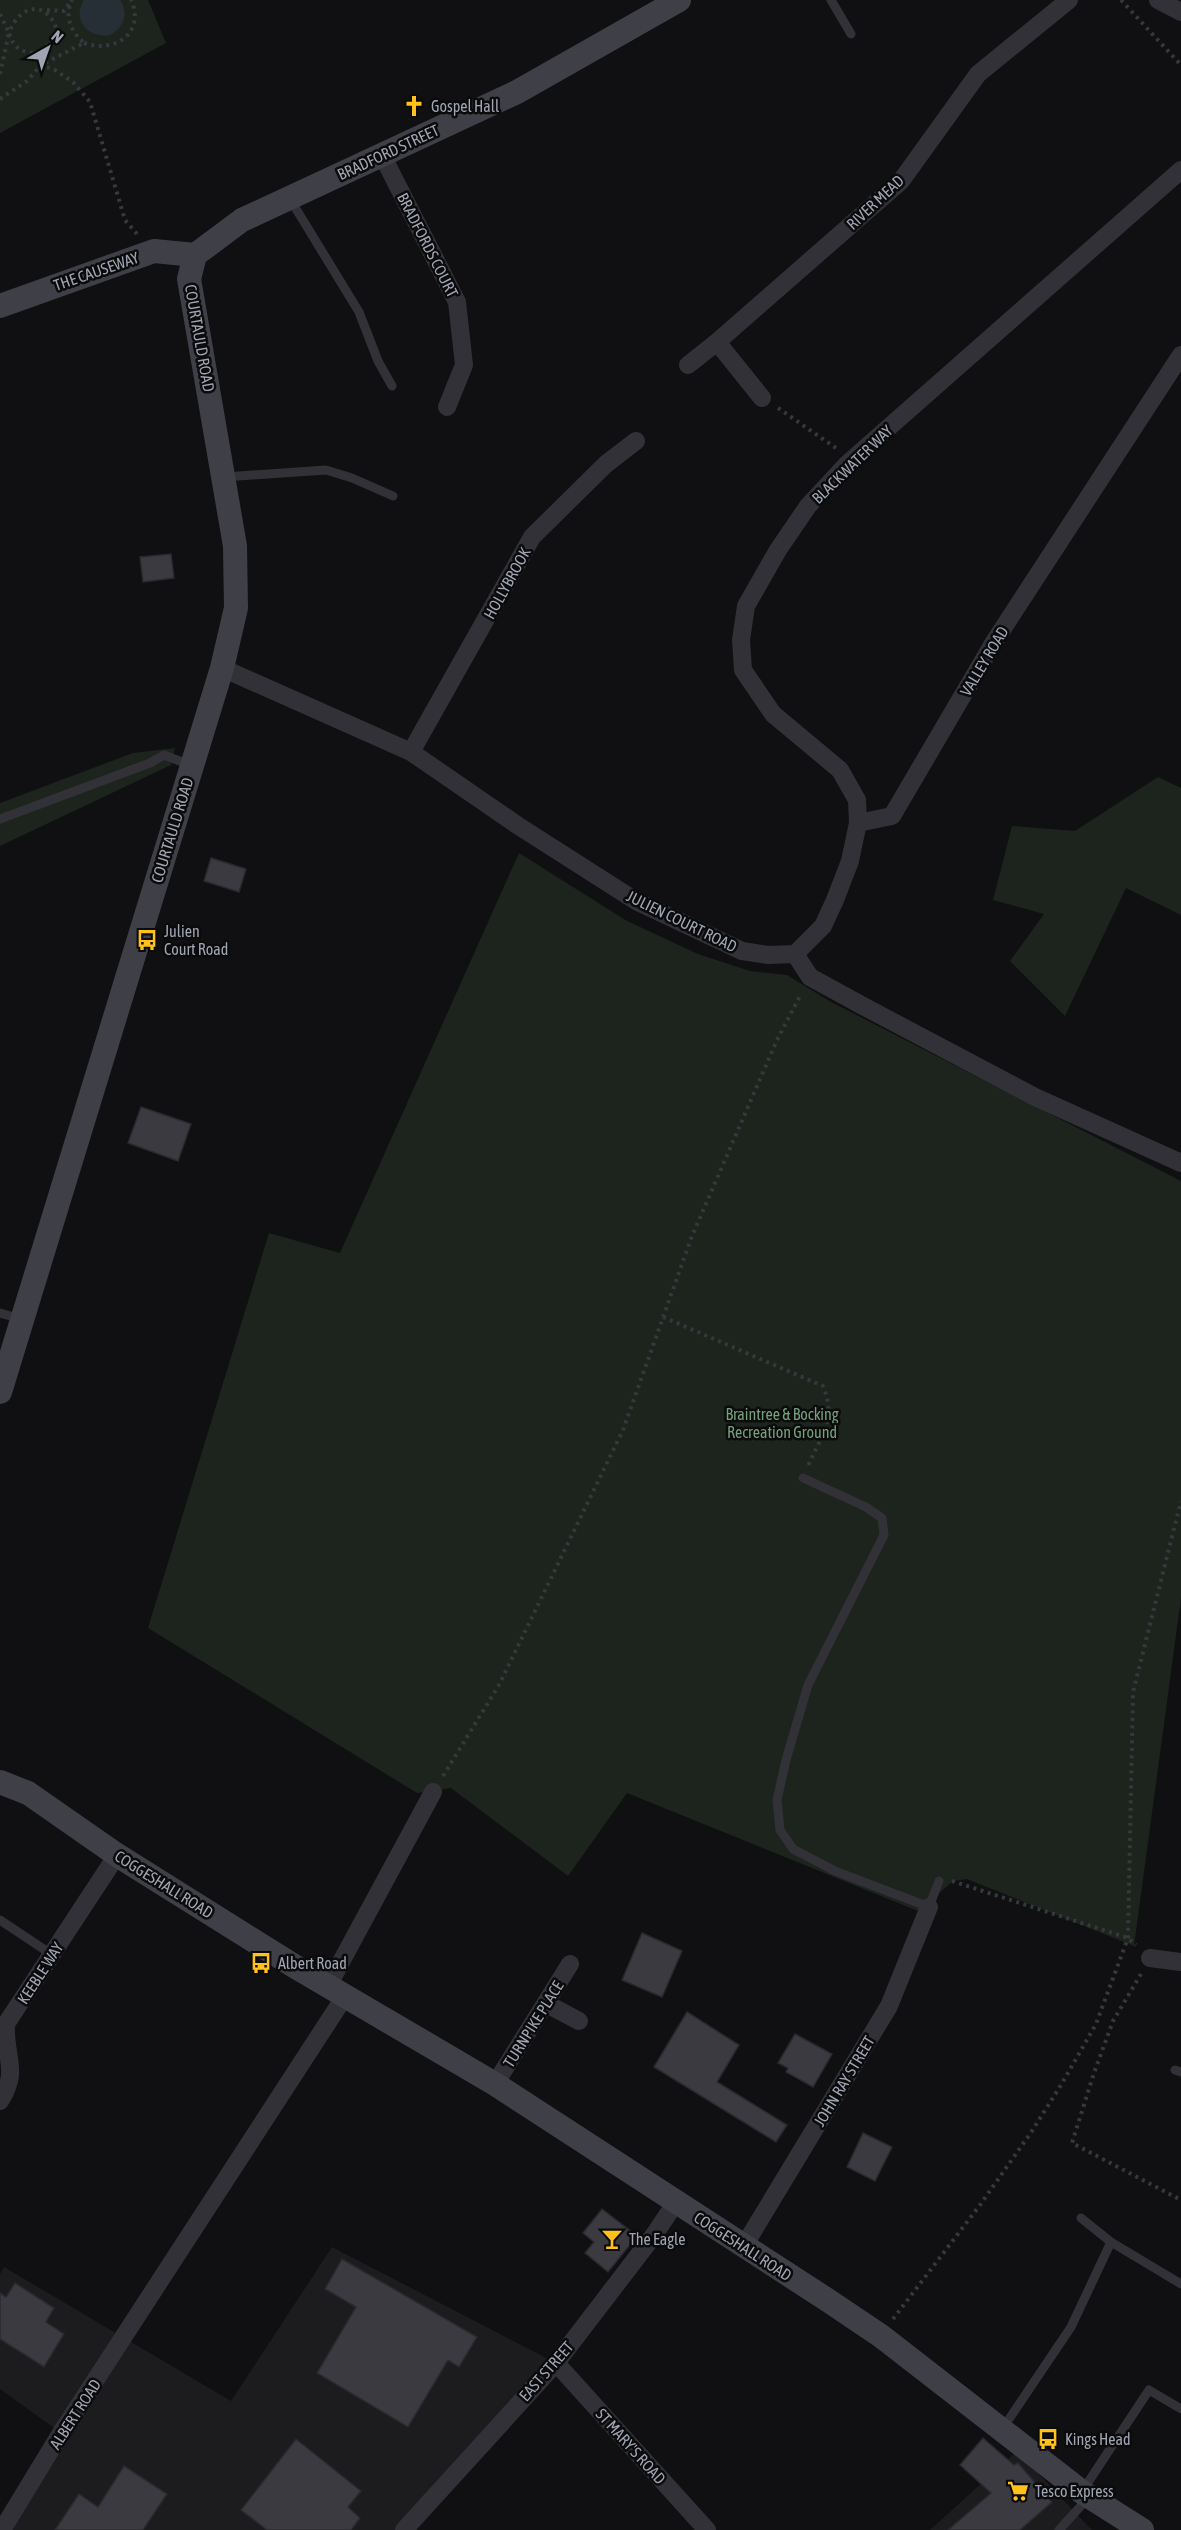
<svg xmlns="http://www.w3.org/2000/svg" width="1181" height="2530" font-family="'Asap Condensed',sans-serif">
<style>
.built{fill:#1c1c1f}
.green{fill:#1c241d}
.water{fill:#262e36}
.building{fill:#3a3a40;stroke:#2a2a2e;stroke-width:1.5}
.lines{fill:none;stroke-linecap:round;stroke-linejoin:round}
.path{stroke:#37383e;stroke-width:4;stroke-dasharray:3 4.5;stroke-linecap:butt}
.lane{stroke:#313137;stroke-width:9}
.street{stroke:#313137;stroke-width:18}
.secondary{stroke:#3f4047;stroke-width:24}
.labels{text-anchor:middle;stroke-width:5;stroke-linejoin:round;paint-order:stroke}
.poi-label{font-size:16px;fill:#a0a5b4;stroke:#0b0b0c;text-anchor:start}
.street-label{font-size:16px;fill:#a0a5b4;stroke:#0b0b0c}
.park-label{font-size:16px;fill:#75a07b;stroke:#0b0b0c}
</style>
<rect width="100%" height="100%" fill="#101012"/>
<path class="built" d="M332,2247l224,116 -148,167h-408l61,-97 -61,-44v-115l4,-7 227,134z
M1017,2451l75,79h-162z"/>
<path class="green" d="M0,0h148l18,43 -166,90z
M175,748l-4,17 -171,81v-43l133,-50z
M1158,777l23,11v127l-55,-27 -61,128 -55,-55 34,-47 -51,-14 19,-74 63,5z
M519,853l108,68 71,33 52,17 37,4 44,27 350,179v417l-47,348 -167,-67 -14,2 -35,30 -291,-118 -59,83 -117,-88 -34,5 -269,-165 121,-395 71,20z"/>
<path class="water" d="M84,0h36c9,14 4,27 -10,35 -21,4 -39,-15 -26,-35z"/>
<path class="building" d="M171,554l3,24 -31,4 -3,-25z
M211,858l35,11 -7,23 -35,-11z
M141,1107l50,17 -13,37 -50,-18z
M642,1933l40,18 -20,46 -40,-17z
M687,2012l52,33 -22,37 70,43 -11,17 -122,-75z
M795,2034l37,20 -19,33 -27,-15 2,-4 -10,-5z
M863,2133l29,14 -17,34 -28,-14z
M602,2209l35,27 -29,36 -23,-19 9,-11 -11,-9z
M342,2259l135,78 -18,30 -11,-7 -40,67 -91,-54 39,-66 -31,-18z
M15,2283l39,25 -8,14 18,12 -20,33 -44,-28v-46l6,4z
M983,2438l31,27 4,-2 34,39 -32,28h-72l43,-37 -31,-28z
M296,2439l65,52 -13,16 12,11 -9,12h-84l-26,-20z
M124,2466l43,28 -24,36h-88l24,-36 19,13z"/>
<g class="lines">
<path class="path" d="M1121,0l60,65
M47,10l17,1 5,-7
M0,14l9,19 -9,41
M84,43c30,11 62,-10 47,-43
M33,53c13,-3 18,-10 24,-22 -9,-31 -37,-28 -48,2 4,13 9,18 24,20l8,12 43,-22c-13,-12 -20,-26 -12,-43
M0,99l27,-18 14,-16 14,5 18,12 17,20 35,118 12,14
M778,408l58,40
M663,1317l160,69c14,33 -2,50 -15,80
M443,1776l56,-91 124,-255 69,-194 85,-196 24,-46
M952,1881l176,57 8,7
M1141,1974l-28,47 -19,52 -22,70 109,57
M893,2319l87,-114 52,-74 29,-46 35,-61 32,-86 5,-246 48,-191"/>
<path class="lane" d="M831,0l20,34
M290,199l69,113 19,49 14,25
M224,477l102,-7 26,8 41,18
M0,819l150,-56 14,-8 26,10
M0,1313l21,6
M803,1478l63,29 16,11 2,17 -76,150 -22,75 -9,40 3,30 13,19 42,22 94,36 10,-26
M0,1920l51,34
M1175,2070l6,2
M1081,2218l30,24
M1003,2428l68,-101 40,-85 70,42
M1083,2490l66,-100 32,19
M1059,2530l30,-33"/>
<path class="street" d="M1158,0l23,12
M382,155l75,147 7,63 -17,42
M717,342l45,56
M688,365l29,-23 184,-161 77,-107 91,-74
M222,668l189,84 106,73 119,76 106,50 26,4 27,-1
M411,752l121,-215 74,-73 30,-23
M858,823l34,-7 102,-174 187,-287
M795,954l28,-28 12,-26 15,-39 8,-38 -1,-23 -17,-30 -67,-56 -30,-44 -2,-30 5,-34 32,-56 30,-44 38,-41 335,-295
M795,954l15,23 53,29 172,91 146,66
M1150,1958l31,4
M328,1986l105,-194
M547,2004l32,17
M495,2084l75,-120
M0,2101c20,-31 4,-44 6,-77l111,-169
M744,2246l145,-240 40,-99
M556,2363l151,167
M2,2530l59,-97 284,-437
M404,2530l152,-167 98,-128 22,-33"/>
<path class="secondary" d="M195,255l47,-35 275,-128 162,-92
M0,306l154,-55 41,4
M0,1392l222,-724 14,-60 -1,-62 -46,-267 6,-24
M0,1782l28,11 89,62 182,114 196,115 334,217 52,35 201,156 60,38"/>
</g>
<defs>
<symbol id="church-bare" viewBox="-9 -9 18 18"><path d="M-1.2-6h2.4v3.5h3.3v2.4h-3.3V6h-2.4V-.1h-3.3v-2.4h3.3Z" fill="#ffc11a" stroke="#0b0b0c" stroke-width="2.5" paint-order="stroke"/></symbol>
<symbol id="bus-bare" viewBox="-9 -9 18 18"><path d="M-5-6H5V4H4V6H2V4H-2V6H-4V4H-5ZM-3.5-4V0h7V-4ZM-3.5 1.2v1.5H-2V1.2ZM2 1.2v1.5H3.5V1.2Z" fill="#ffc11a" stroke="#0b0b0c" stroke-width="2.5" paint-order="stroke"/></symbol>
<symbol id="bar-bare" viewBox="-9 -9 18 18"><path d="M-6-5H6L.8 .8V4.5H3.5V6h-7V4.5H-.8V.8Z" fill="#ffc11a" stroke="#0b0b0c" stroke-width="2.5" paint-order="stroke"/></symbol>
<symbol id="supermarket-bare" viewBox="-9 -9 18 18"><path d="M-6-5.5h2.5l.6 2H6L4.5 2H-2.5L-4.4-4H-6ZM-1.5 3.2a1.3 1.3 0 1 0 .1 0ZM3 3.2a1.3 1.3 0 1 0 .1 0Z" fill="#ffc11a" stroke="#0b0b0c" stroke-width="2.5" paint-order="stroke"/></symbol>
</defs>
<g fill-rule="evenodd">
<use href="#church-bare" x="399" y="91" width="30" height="30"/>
<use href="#bus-bare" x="132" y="925" width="30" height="30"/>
<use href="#bus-bare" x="246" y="1948" width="30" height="30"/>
<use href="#bar-bare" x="597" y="2224" width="30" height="30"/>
<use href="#bus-bare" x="1033" y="2424" width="30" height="30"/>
<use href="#supermarket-bare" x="1003" y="2476" width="30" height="30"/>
</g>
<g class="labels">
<g class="poi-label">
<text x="431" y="112">Gospel Hall</text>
<text x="164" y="937">Julien<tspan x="164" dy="18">Court Road</tspan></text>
<text x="278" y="1969">Albert Road</text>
<text x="629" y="2245">The Eagle</text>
<text x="1065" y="2445">Kings Head</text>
<text x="1035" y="2497">Tesco Express</text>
</g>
<g class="street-label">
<text transform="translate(388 152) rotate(-25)" y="6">BRADFORD STREET</text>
<text transform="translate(875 202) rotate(-43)" y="6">RIVER MEAD</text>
<text transform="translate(428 245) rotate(63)" y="6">BRADFORDS COURT</text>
<text transform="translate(96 271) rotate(-19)" y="6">THE CAUSEWAY</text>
<text transform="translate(200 338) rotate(80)" y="6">COURTAULD ROAD</text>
<text transform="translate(852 464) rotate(-44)" y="6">BLACKWATER WAY</text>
<text transform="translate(507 583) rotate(-61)" y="6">HOLLYBROOK</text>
<text transform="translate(984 661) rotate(-59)" y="6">VALLEY ROAD</text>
<text transform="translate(172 830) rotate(-73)" y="6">COURTAULD ROAD</text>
<text transform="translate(682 921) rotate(26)" y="6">JULIEN COURT ROAD</text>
<text transform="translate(164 1884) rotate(32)" y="6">COGGESHALL ROAD</text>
<text transform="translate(40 1973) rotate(-57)" y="6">KEEBLE WAY</text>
<text transform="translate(533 2024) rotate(-58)" y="6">TURNPIKE PLACE</text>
<text transform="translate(844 2081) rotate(-59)" y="6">JOHN RAY STREET</text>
<text transform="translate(743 2246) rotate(33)" y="6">COGGESHALL ROAD</text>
<text transform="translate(546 2371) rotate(-49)" y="6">EAST STREET</text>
<text transform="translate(75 2414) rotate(-57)" y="6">ALBERT ROAD</text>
<text transform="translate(631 2446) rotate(48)" y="6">ST MARY'S ROAD</text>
</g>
<g class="park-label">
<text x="782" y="1420">Braintree &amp; Bocking<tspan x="782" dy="18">Recreation Ground</tspan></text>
</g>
</g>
<g transform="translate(48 48) rotate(40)" stroke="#0b0b0c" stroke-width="4.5" paint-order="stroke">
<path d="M0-4.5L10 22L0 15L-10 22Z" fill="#a0a5b4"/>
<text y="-9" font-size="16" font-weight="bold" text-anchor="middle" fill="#a0a5b4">N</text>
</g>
</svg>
